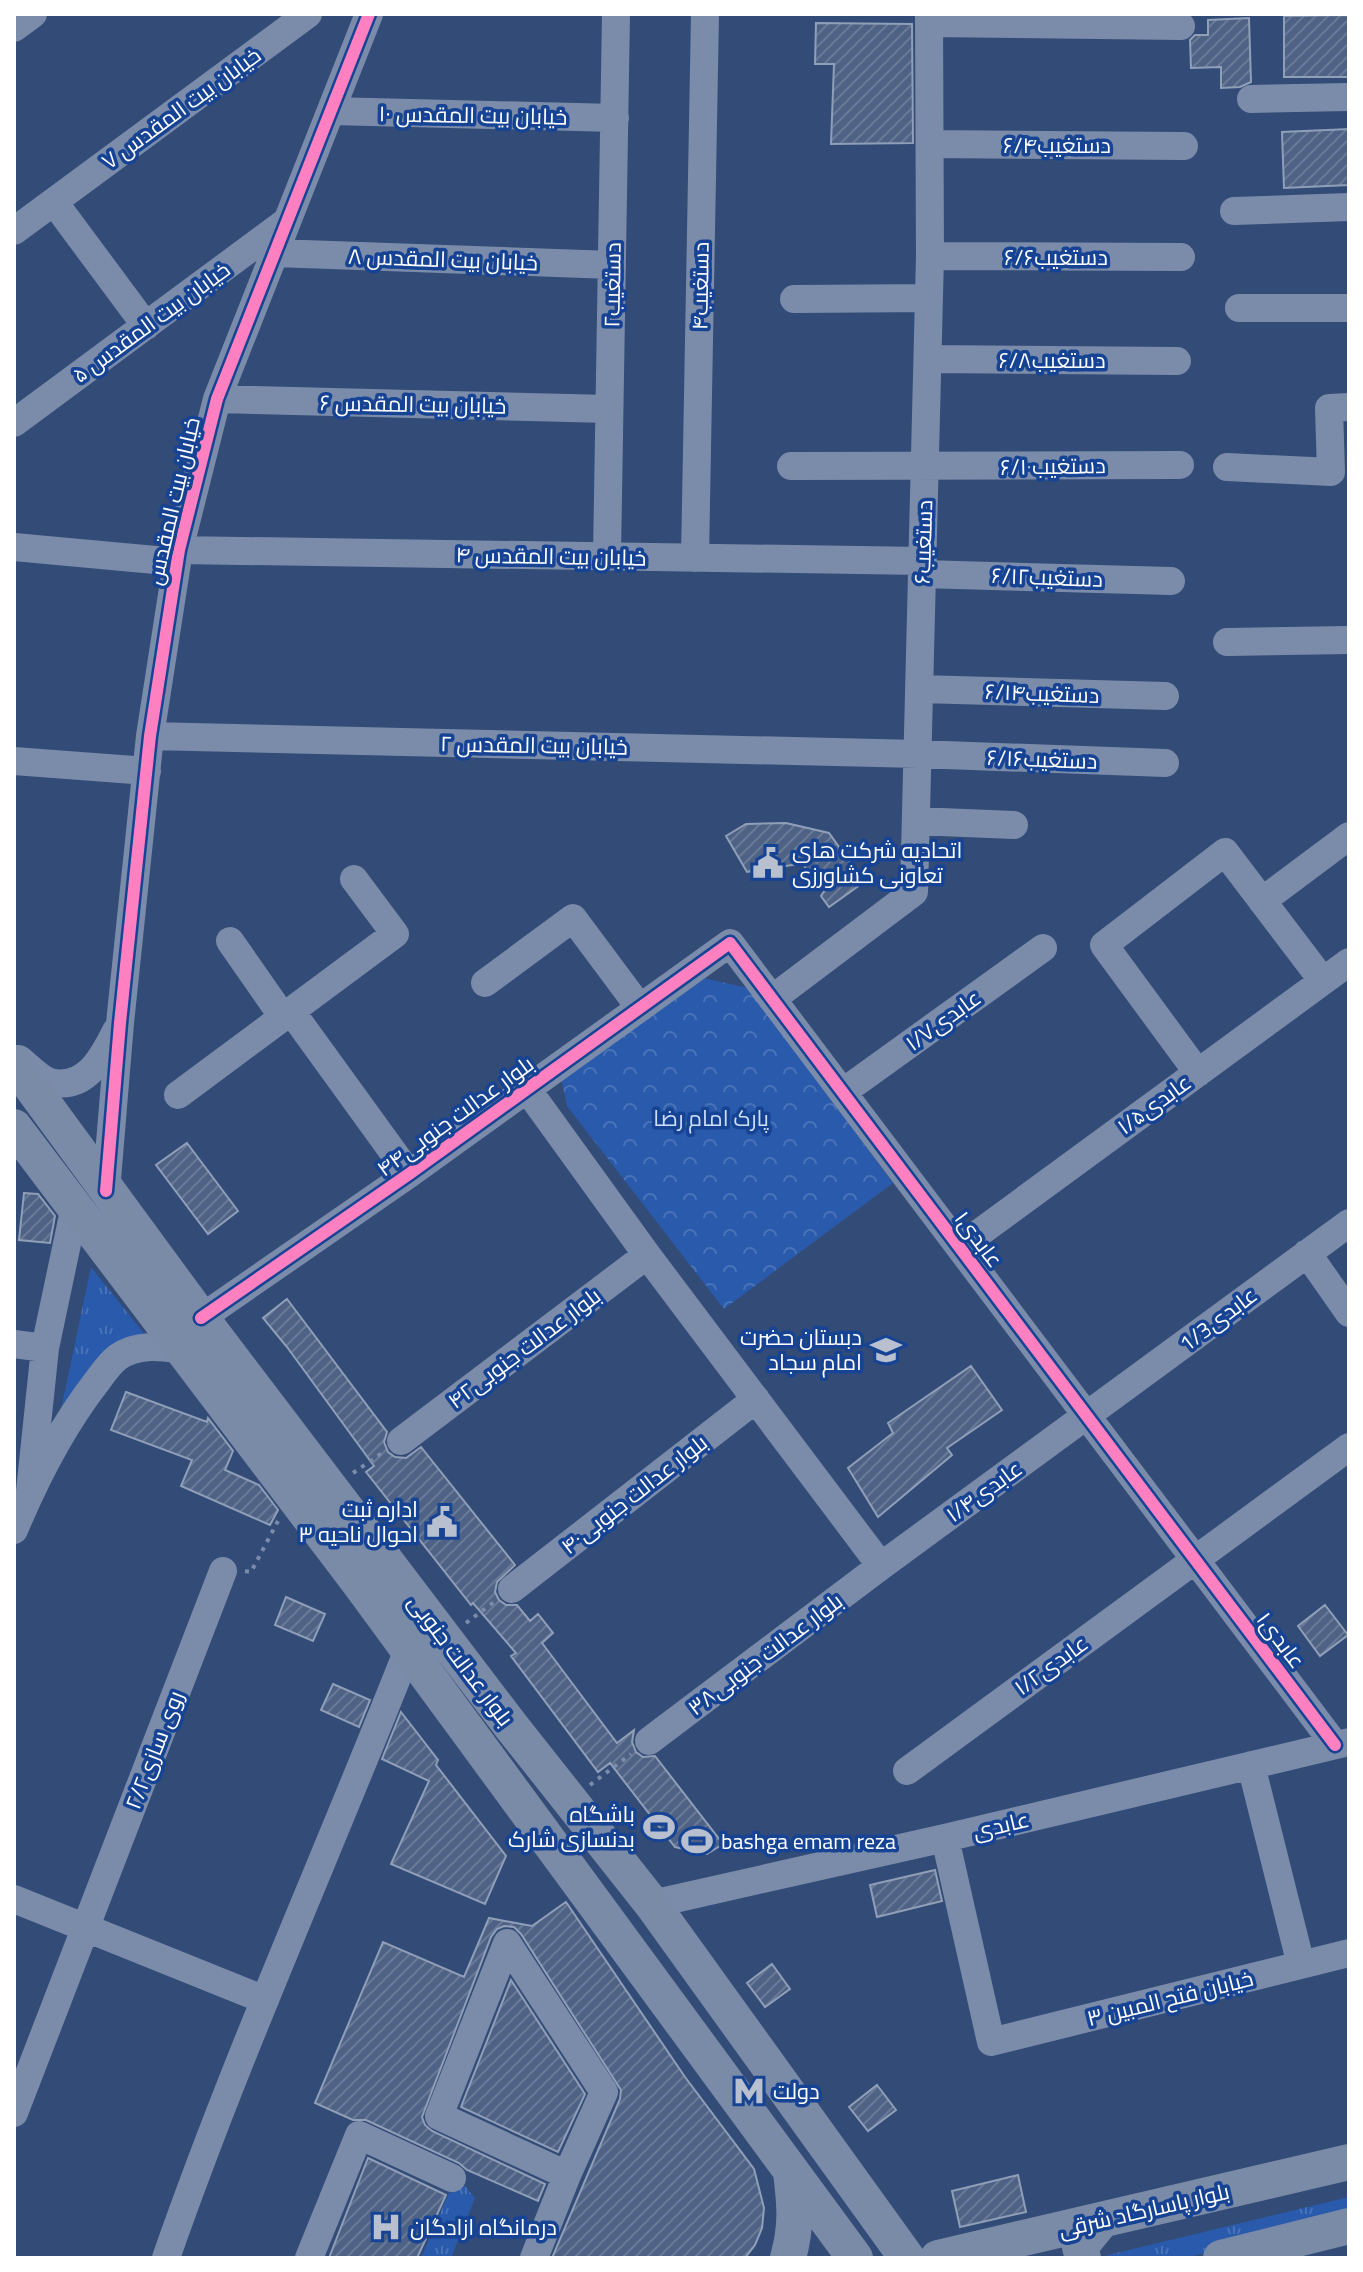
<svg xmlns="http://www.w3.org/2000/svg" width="1363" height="2272" font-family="'Titillium Web',Cairo,sans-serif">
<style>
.grass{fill:url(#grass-tufts)}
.park{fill:url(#park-crowns)}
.building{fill:url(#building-hatch);stroke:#909fb8;stroke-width:2}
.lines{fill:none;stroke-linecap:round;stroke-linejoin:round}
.path{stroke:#7b8caa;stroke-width:4;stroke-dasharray:4 6;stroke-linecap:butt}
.minor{stroke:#7b8caa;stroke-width:28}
.major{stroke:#7a8ba8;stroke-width:36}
.cycleway-casing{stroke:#164394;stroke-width:17}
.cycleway{stroke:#ff80c0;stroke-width:12}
.labels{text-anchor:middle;stroke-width:7;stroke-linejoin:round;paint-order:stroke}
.street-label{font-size:22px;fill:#fff;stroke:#164394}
.poi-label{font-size:22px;fill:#fff;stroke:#164394;text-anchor:start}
.park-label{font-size:22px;fill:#cddffc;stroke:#164394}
</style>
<defs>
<pattern id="grass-tufts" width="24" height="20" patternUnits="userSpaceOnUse" patternTransform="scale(2)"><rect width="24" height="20" fill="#295aab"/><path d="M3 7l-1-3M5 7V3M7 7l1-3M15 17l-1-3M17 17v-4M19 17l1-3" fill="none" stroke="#4973b8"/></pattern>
<pattern id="park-crowns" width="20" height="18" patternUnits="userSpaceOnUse" patternTransform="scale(2)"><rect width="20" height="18" fill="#295aab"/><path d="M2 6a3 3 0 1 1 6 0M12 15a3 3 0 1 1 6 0" fill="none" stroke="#4973b8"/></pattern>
<pattern id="building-hatch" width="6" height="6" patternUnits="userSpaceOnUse" patternTransform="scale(2)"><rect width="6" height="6" fill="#4e6285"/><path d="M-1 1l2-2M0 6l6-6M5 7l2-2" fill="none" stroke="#697a97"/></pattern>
</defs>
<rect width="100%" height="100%" fill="#334b77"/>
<path class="grass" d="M91,1267l55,69 -88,88z
M464,2185l11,13 -24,60h-30l28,-65z
M1349,2197v17l-38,14 -126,30h-89z"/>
<path class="park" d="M703,978l45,10 145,195 -169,126 -157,-203 -6,-28z"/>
<path class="building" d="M1349,15v62h-65v-61z
M1249,18l2,64 -11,5 -19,1v-21l-30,1 -1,-28 5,-5h13v-15z
M816,23l96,1 1,119 -82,1 3,-80h-19z
M1349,129v56l-65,3 -2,-56z
M786,823l43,10 35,49 -35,25 -8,-11 4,-6 -20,-12v-15l-58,9 -21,-36 20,-12z
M187,1143l51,68 -30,23 -52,-69z
M24,1193l14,1 17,22 -5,27 -31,-3z
M287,1299l100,133 -3,10 4,10 7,5 11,1 15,-11 94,118 -18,17 -2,10 4,8 7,5h11l13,16 8,-7 15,19 -11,10 75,100 17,-13 -2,12 4,10 7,5 12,-1 68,88 -16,10 -32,-7 -65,-84 -12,9 -87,-116 5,-3 -43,-50 -2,2 -105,-133 8,-6 -87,-119 -24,-29z
M971,1366l31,44 -55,38 5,7 -74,62 -30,-49 45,-35 -5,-10z
M126,1392l81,30 1,-4 25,33 -8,19 34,15 19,25 -8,15 -89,-39 11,-26 -81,-30z
M286,1597l39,17 -12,27 -38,-16z
M1325,1605l23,30 -28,21 -22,-30z
M333,1684l37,16 -11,27 -38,-17z
M401,1712l37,48 -2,5 70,91 -21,48 -94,-40 38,-83 -47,-22z
M935,1870l7,31 -65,16 -7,-32z
M566,1902l119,175 69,92 10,39 -2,20 -7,17 -10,13h-193l68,-159 1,-9 -100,-156 -7,-7 -10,-1 -7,3 -6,8 -69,180 3,8 7,6 113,53 -7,17 -71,-31 -8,-7 -93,-43h-13l-38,-17 68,-161 81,35 25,-59 43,8z
M772,1964l18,25 -25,18 -18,-24z
M511,1980l74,114 -27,58 -97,-45z
M877,2085l19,25 -28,21 -19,-24z
M368,2158l78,37 -29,63h-88z
M1018,2175l8,37 -66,15 -8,-36z"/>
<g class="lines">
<path class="path" d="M353,1473l29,-20
M245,1571l6,1 27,-51
M466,1623l28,-21
M590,1785l41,-31"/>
<path class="minor" d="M929,23l252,3
M14,28l19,-14
M1251,99l98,-2
M331,111l284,7
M930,144l254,2
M54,202l92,124
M1234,211l115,-4
M14,231l294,-217
M275,253l337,12
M930,256l251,1
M794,299l135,-1
M1239,308h110
M928,359l249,2
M217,399l392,10
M14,423l273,-202
M791,466l389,-1
M1227,467l104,5 -2,-64 20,-1
M14,547l163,15
M179,550l744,11
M607,556l9,-542
M695,558l10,-544
M922,574l249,7
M1227,642l122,-2
M920,689l245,7
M150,736l768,18 247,9
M14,761l133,10
M916,821l98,4
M1262,901l87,-65
M230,941l53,76
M485,983l88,-65 67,90
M772,999l142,-107 16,-636 -1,-242
M291,1011l118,163
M19,1059c9,7 21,20 31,23 36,9 53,-25 66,-51
M1198,1073l-94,-128 121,-93 98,129
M527,1089l120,166 234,311
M843,1092l200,-144
M178,1095l217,-161 -41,-55
M106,1191l14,-168 30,-287 29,-186 38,-151 152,-385
M960,1247l389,-285
M1307,1253l42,60
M201,1318l208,-144 321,-231 605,802
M14,1344l31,4
M401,1441l246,-186
M30,1491l15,-143 30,-142
M14,1530c22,-53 48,-104 84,-150 5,-7 12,-17 20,-23 20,-14 43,-10 65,-7
M512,1589l244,-190
M649,1741l232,-175 468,-343
M1251,1765l50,200
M907,1771l442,-324
M945,1838l46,204 358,-89
M14,1899l251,101
M652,1904l293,-66 404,-96
M14,2113l209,-542
M166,2258c72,-206 162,-405 242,-608
M309,2258l50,-123 93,43
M534,2258l33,-83 37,-83 -97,-149 -68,173 128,59"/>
<path class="major" d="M14,1063l187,255 310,408 141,178 255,354
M14,1127l346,457 495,674
M788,2258c9,-32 7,-54 3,-86
M938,2258l411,-96
M1083,2258l-3,-11 22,-27
M1221,2258l128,-32"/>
<defs>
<path id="cycleway" d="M106,1191l14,-168 30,-287 29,-186 38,-151 152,-385
M201,1318l208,-144 321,-231 605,802"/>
</defs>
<use href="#cycleway" class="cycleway-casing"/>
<use href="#cycleway" class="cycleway"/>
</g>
<defs>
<symbol id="civic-bare" viewBox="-9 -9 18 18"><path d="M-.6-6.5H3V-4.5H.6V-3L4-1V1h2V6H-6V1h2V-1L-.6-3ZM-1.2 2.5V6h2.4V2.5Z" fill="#b8c0cf" stroke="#164394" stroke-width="2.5" paint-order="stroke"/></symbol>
<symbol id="school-bare" viewBox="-9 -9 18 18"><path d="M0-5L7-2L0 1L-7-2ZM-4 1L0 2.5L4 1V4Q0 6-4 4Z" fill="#b8c0cf" stroke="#164394" stroke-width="2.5" paint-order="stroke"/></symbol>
<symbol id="stadium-bare" viewBox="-9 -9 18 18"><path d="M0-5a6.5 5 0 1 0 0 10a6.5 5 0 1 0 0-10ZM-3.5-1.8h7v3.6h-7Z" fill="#b8c0cf" stroke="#164394" stroke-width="2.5" paint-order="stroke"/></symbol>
<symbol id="metro-bare" viewBox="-9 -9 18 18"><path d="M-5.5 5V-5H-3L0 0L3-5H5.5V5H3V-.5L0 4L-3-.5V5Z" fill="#b8c0cf" stroke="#164394" stroke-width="2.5" paint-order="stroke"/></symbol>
<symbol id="hospital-bare" viewBox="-9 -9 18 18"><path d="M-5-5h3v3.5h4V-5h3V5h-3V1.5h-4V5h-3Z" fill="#b8c0cf" stroke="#164394" stroke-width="2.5" paint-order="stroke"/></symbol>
</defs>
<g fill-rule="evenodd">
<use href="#civic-bare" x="746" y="841" width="44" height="44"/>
<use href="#school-bare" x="864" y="1328" width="44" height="44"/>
<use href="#civic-bare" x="420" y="1500" width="44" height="44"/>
<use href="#stadium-bare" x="637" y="1805" width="44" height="44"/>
<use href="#stadium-bare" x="675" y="1819" width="44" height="44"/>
<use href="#metro-bare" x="727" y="2069" width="44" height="44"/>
<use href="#hospital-bare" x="364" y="2205" width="44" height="44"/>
</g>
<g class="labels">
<g class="street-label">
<text transform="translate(181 108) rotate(-36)" y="8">خیابان بیت المقدس ۷</text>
<text transform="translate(473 115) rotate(1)" y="8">خیابان بیت المقدس ۱۰</text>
<text x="1057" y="153">دستغیب۶/۴</text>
<text x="1056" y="265">دستغیب۶/۶</text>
<text transform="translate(443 259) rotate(2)" y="8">خیابان بیت المقدس ۸</text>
<text transform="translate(612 285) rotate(-89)" y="8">۲دستغیب</text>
<text transform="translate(700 286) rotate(-89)" y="8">دستغیب۴</text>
<text transform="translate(151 322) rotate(-36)" y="8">خیابان بیت المقدس ۵</text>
<text x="1052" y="368">دستغیب۶/۸</text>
<text transform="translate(413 404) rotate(1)" y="8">خیابان بیت المقدس ۶</text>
<text transform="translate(1053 466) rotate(-1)" y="8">دستغیب۶/۱۰</text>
<text transform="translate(173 501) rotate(-77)" y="8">خیابان بیت المقدس</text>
<text transform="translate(923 542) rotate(-88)" y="8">دستغیب۶</text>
<text transform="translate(551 556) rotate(1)" y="8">خیابان بیت المقدس ۴</text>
<text transform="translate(1047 577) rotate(2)" y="8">دستغیب۶/۱۲</text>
<text transform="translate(1042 693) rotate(2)" y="8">دستغیب۶/۱۴</text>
<text transform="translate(534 745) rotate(1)" y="8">خیابان بیت المقدس ۲</text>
<text transform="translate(1042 759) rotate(2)" y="8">دستغیب۶/۱۶</text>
<text transform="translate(943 1020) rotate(-36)" y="8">عابدی۱/۷</text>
<text transform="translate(1154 1104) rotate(-36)" y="8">عابدی۱/۵</text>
<text transform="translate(455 1116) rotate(-36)" y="8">بلوار عدالت جنوبی۴۴</text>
<text transform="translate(979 1239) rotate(53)" y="8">۱عابدی</text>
<text transform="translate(1218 1319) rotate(-37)" y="8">عابدی1/3</text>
<text transform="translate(524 1348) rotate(-37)" y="8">بلوار عدالت جنوبی۴۲</text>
<text transform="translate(984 1491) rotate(-36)" y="8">عابدی۱/۴</text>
<text transform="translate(634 1494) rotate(-38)" y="8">بلوار عدالت جنوبی۴۰</text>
<text transform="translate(1281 1640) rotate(53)" y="8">عابدی۱</text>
<text transform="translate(765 1654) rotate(-37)" y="8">بلوار عدالت جنوبی۳۸</text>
<text transform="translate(461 1660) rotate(53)" y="8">بلوار عدالت جنوبی</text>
<text transform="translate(1051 1665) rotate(-36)" y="8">عابدی۱/۲</text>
<text transform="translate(154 1750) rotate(-69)" y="8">روی سازی۲/۲</text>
<text transform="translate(1001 1825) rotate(-13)" y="8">عابدی</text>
<text transform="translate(1170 1998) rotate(-14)" y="8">خیابان فتح المبین ۳</text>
<text transform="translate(1144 2210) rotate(-13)" y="8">بلوار پاسارگاد شرقی</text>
</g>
<g class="poi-label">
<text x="792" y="858">اتحادیه شرکت های<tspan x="792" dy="25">تعاونی کشاورزی</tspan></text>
<text x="862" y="1345" text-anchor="end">دبستان حضرت<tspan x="862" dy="25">امام سجاد</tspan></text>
<text x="418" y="1517" text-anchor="end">اداره ثبت<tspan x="418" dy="25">احوال ناحیه ۳</tspan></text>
<text x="635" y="1822" text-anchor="end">باشگاه<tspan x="635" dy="25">بدنسازی شارک</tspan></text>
<text x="721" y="1849">bashga emam reza</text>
<text x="773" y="2099">دولت</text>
<text x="410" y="2235">درمانگاه ازادگان</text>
</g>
<g class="park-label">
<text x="711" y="1126">پارک امام رضا</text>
</g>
</g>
<rect width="1363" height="2272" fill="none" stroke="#ffffff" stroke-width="32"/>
</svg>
